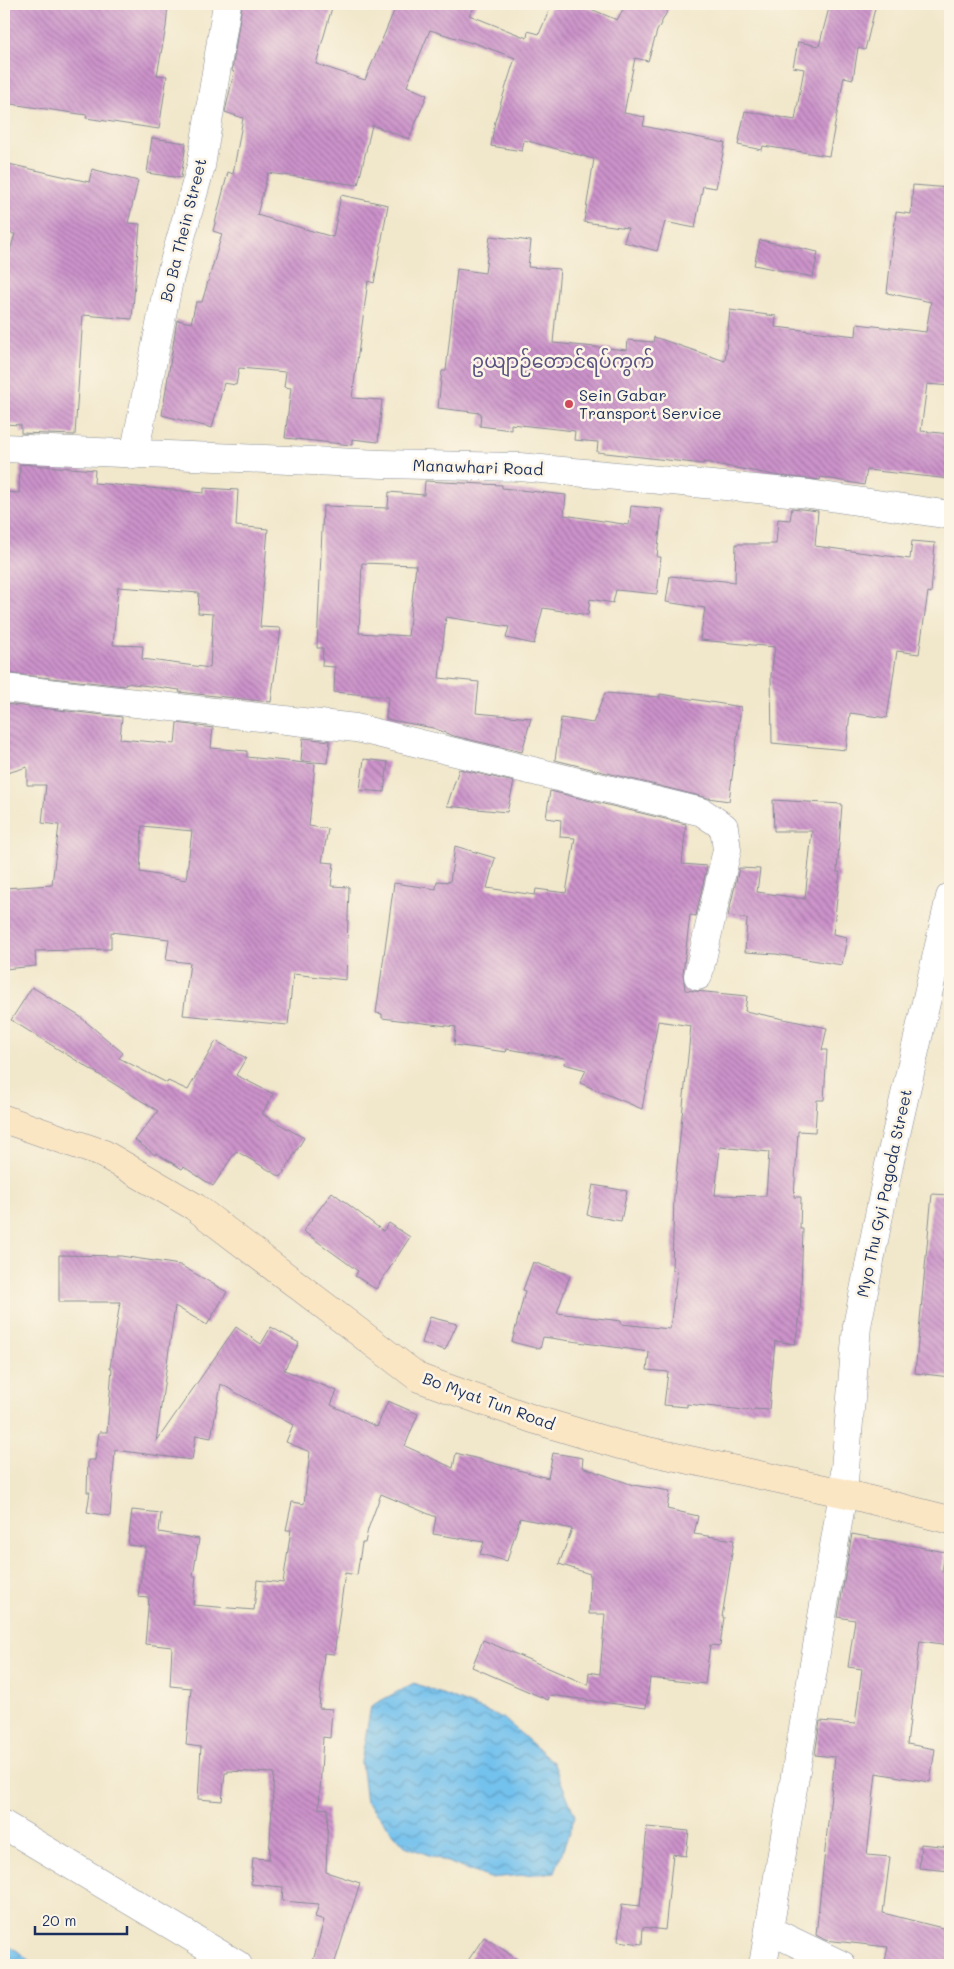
<svg xmlns="http://www.w3.org/2000/svg" width="954" height="1969" font-family="Mali,'Noto Sans Myanmar',sans-serif">
<style>
.water{fill:url(#water-waves);stroke:#4778a6}
.building{fill:url(#building-back-hatch);fill-rule:evenodd}
.lines{fill:none;stroke-linecap:round;stroke-linejoin:round}
.street-casing{stroke:#868b94;stroke-width:29}
.secondary-casing{stroke:#868b94;stroke-width:29}
.street{stroke:#fff;stroke-width:28}
.secondary{stroke:#fbe6c4;stroke-width:28}
.poi-dot{fill:#d1495b;stroke:#fcf5e5;stroke-width:2}
.labels{text-anchor:middle;stroke-width:5;stroke-linejoin:round;paint-order:stroke}
.street-label{font-size:16px;fill:#1b2f5e;stroke:#fcf5e5}
.poi-label{font-size:16px;fill:#1b2f5e;stroke:#fcf5e5;text-anchor:start}
.quarter-label{font-size:19px;fill:#595284;stroke:#fcf5e5}
</style>
<defs>
<pattern id="water-waves" width="16" height="10" patternUnits="userSpaceOnUse" patternTransform="scale(1.25)"><rect width="16" height="10" fill="#73c1ed"/><path d="M0 5q4-4 8 0t8 0" fill="none" stroke="#5e9dc3"/></pattern>
<pattern id="building-back-hatch" width="6" height="6" patternUnits="userSpaceOnUse" patternTransform="scale(1.25)"><rect width="6" height="6" fill="#cc93ca"/><path d="M-1 5l2 2M0 0l6 6M5-1l2 2" fill="none" stroke="#a578a7"/></pattern>
</defs>
<rect width="100%" height="100%" fill="#fcf5e5"/>
<filter id="ink" filterUnits="userSpaceOnUse"><feTurbulence type="fractalNoise" baseFrequency=".02" numOctaves="2"/><feDisplacementMap in="SourceGraphic" scale="10" xChannelSelector="R" yChannelSelector="G"/><feConvolveMatrix kernelMatrix="1 2 1 2 8 2 1 2 1" color-interpolation-filters="sRGB"/></filter>
<filter id="wash" filterUnits="userSpaceOnUse"><feTurbulence type="fractalNoise" baseFrequency=".0096" numOctaves="4" result="noise"/><feDisplacementMap in="SourceGraphic" scale="20" xChannelSelector="R" yChannelSelector="G"/><feGaussianBlur stdDeviation="1.12" result="paint"/><feColorMatrix in="noise" values="0 0 0 0 0 0 0 0 0 0 0 0 0 0 0 0 0 1.4 0 .05"/><feComposite in="paint" operator="in"/></filter>
<g filter="url(#wash)">
<rect width="100%" height="100%" fill="#f1e7cb"/>
<path class="water" d="M414,1683l89,35 50,44 22,54 -20,56 -65,6 -85,-32 -39,-44 -5,-40 10,-56z
M4,1941l32,24h-32z"/>
<g id="blocks">
<path class="building" d="M4,4h164l-2,23 -9,48 10,1 -8,53 -73,-11 1,-3 -83,-12z
M242,4h91l-17,60 49,16 32,-76h80l-8,11 58,23 1,-7 11,3 13,-30h27l38,16 9,-16h45l-14,27 -9,30 -13,-3 -11,55 21,4 -2,9 82,17 -9,45 -13,-2 -8,42 -30,-6 -8,29 -33,-9 4,-14 -44,-6 10,-63 -70,-19 -2,11 -31,-5 4,-25 20,-63 -43,-16v1l-42,-13 -23,56 20,9 -18,44 -37,-14 -14,60 -90,-12 -11,42 76,22 8,-42 47,10 -14,78 -6,-2 -16,117 30,2 -4,42 -26,-3v6l-67,-7 6,-50 -7,-1 2,-15 -47,-4 -3,17 -12,-2 -12,45 -50,-13 15,-95 14,3 5,-21h6l20,-68 -9,-3 15,-59 5,2 10,-56 -18,-6 9,-40 -2,-1z
M830,4h46l-11,46 -7,-2 -5,31 -9,-2 -15,79 -66,-10 -1,4 -24,-5 7,-34 50,9 9,-51 -11,-2 5,-25 21,4z
M152,138l34,5 -5,35 -34,-5z
M4,163l85,19 3,-13 46,12 -10,42 12,1 -8,95 -49,-4 -8,120 -54,-2v-8l-17,-1v-154l11,-36 -11,-1z
M913,185l37,3v198l-23,-2 -6,47 29,3v45l-83,-9 -3,15 -43,-8 -1,3 -40,-4 -76,-14 -1,2 -106,-12 1,-10 -24,-2 1,-9 -64,-7v6l-31,-4 1,-13 -43,-5 4,-37h4l11,-102 28,4 5,-37 41,5 -3,26 32,2 -7,74 74,7 1,-10 25,2 1,-5 71,24 5,-51 46,6 -1,11 81,9 1,-12 69,8 5,-30 -44,-9 9,-81 15,2z
M760,240l58,12 -5,25 -59,-12z
M20,464l75,6 -1,13 110,10v-5l34,2 -2,36 32,3 -8,98 21,1 -10,74 -92,-10 1,-2 -54,-7 -1,3 -121,-13v-181l15,1zM118,587l81,6 -1,20 15,1 -3,54 -68,-9 1,-13 -30,-1z
M425,481l77,4v3l64,7 -2,20 65,10 2,-19 31,3 -5,48h4l-4,37 -41,-4 -3,13 -23,-4 -2,16 -45,-7 -9,36 -28,-6 3,-11 -63,-10 -7,61 40,4 -3,31 55,5 -9,34 -68,-16 -21,-8 -47,-9 2,-22 -54,-5 1,-25 -13,-1 1,-18h-6l6,-142 65,2 1,-16 35,3zM362,563l54,2 -8,71 -49,-3z
M792,508l26,3 -3,35 95,13 2,-18 23,2 -4,50 -3,-1 -9,62 -22,-3 -10,67 -37,-5 -4,37 -74,-7 -1,-68 4,-28 -75,-7 5,-32 -39,-6 4,-26 65,6 1,-38h40l2,-25 12,1z
M605,693l55,4v-3l81,13 -12,94 -21,-3 -153,-38 6,-42 32,5z
M4,704l118,13 -2,22 55,5 2,-21 36,5 -2,20 36,3v6l68,7 -6,62 19,3 -6,33 12,1 -3,23 18,1 -3,93 -53,-6 -5,51 -105,-10 7,-52 -24,-3 3,-21 -58,-7v17l-76,2 1,15 -32,3v-81l48,-3 7,-60 -17,-2 4,-38h-19v-18l-23,7zM142,826l50,5 -6,49 -46,-8z
M303,738l27,3 -3,22 -26,-2z
M364,759l24,3 -4,30 -24,-2z
M459,769l55,13 -7,30 -60,-6z
M550,791l136,33 -4,40 25,2 -11,50 -6,-1 -7,58 2,17 62,6 -2,15 82,17 -5,22h5l-3,50h-7l-2,32 -17,-1 -4,66h7l-1,32h3l-3,87 -5,28 -20,-3 -6,69 -15,-1v2l-67,-7v3l-23,-2 4,-33 -21,-2 2,-18 -106,-15 -3,12 -28,-7 13,-51 -2,-1 10,-28 37,13 -13,38 64,8v3l49,5 7,-58 -5,-1 2,-74 17,-170 -33,-5 -16,88 -62,-26 6,-13 -22,-6 1,-6 -58,-9 -1,3 -52,-7 2,-18 -74,-9v-4l-6,-1 18,-130 42,6 1,-8 13,1 5,-36 40,12 -8,30 48,7 1,-6 30,4 9,-55 -15,-1 1,-17 -15,-2zM720,1147l49,5 -3,44 -51,-1z
M773,800l69,4 -5,68h3l-7,62 14,3 -5,28 -66,-11 -31,-2 2,-33 -19,-3 11,-48 21,1 -3,23 48,7 7,-68h-38z
M32,987l47,29 44,37 -4,5 48,25 1,-2 20,9 28,-49 30,17 -10,17 37,19 -11,20 42,24 -23,39 -45,-26 -23,35 -29,-19 -2,2 -26,-16 -1,2 -20,-15 23,-29 -147,-91z
M593,1185l34,6 -6,30 -34,-6z
M332,1192l51,39 6,-8 21,14 -34,52 -21,-13 3,-5 -55,-40z
M932,1194l18,1v182l-35,-4z
M59,1255l62,1 59,9 47,27 -20,33 -32,-19 -19,136 80,-115 25,17 10,-17 28,16 -15,27 53,21 -6,14 46,22 11,-26 30,13 -13,32 48,22 3,-15 92,25 5,-25 30,5 -1,9 51,18 37,6 -3,18 31,7 -4,18 40,6 -12,77h2l-4,29 -10,-1 -5,39 -55,-6 -4,30 -96,-13 -2,5 -76,-33 11,-27 105,45 1,-13 11,2 5,-60h-16l1,-40 -31,-10 13,-35 -52,-11 -13,43 -27,-7 4,-12 -51,-8 3,-17 -55,-23 -13,35 -3,14h-3l-5,32 -12,-2 -11,81 -10,-1 -5,55 13,1 -2,29 -7,-1 -4,71 9,1 -2,63 34,11 -26,82h-22l12,-45 -9,-3 4,-13 -37,-3 1,-14 -32,-3 2,-26 16,1 5,-86 -46,-2v2h-3l-3,28 -24,-2 3,-52 -15,-2 5,-57 -21,-2 2,-39 -27,-3 4,-46 -11,-1 8,-50 -18,-2 4,-35 29,3 -2,19 40,7 -6,37h3l-3,29 61,5 3,-30 26,3 8,-53h-5l6,-28 12,2 6,-52 -24,-10 7,-17 -72,-41 -10,54 -15,-3 -4,25 -77,-10 -5,66 -23,-4 3,-20h-3l1,-32h7l4,-28h8l5,-64h-2l10,-66h-61z
M430,1317l27,7 -12,26 -23,-7z
M852,1534l93,18 -3,19 8,1v73l-30,-4 -13,103 28,5 -5,33 -54,-9 -9,82 23,2 -7,56 67,17v35h-66l4,-18 -63,-7 -9,-5 19,-178 -20,-2 5,-34 35,3 7,-55 -14,-2 7,-47 -17,-3z
M647,1827l42,4 -3,25 -13,-2 -8,76 -22,-3 -1,17 -24,-3 4,-37 18,2z
M921,1844l29,3v24l-31,-3z
M484,1937l42,28h-61z"/>
</g>
</g>
<g filter="url(#ink)">
<use href="#blocks" fill-opacity="0" stroke="#868b94" stroke-width="1"/>
<g class="lines">
<defs>
<path id="street" d="M4,448l378,16 138,3 290,27 140,21
M134,455l35,-175 32,-114 26,-162
M4,688l352,40 346,84 22,15 3,23 -29,126
M4,1825l234,140
M769,1930l73,35
M763,1965l80,-472 14,-167 32,-161 61,-268"/>
<path id="secondary" d="M4,1119l100,35 91,53 224,171 114,41 87,26 223,48 107,27"/>
</defs>
<use href="#street" class="street-casing"/>
<use href="#secondary" class="secondary-casing"/>
<use href="#street" class="street"/>
<use href="#secondary" class="secondary"/>
</g>
</g>
<circle class="poi-dot" cx="569" cy="404" r="5"/>
<g class="labels">
<g class="street-label">
<text transform="translate(183 230) rotate(-76)" y="6">Bo Ba Thein Street</text>
<text transform="translate(478 467) rotate(2)" y="6">Manawhari Road</text>
<text transform="translate(884 1193) rotate(-78)" y="6">Myo Thu Gyi Pagoda Street</text>
<text transform="translate(489 1401) rotate(20)" y="6">Bo Myat Tun Road</text>
</g>
<g class="poi-label">
<text x="579" y="401">Sein Gabar<tspan x="579" dy="18">Transport Service</tspan></text>
</g>
<g class="quarter-label">
<text x="563" y="368">ဥယျာဉ်တောင်ရပ်ကွက်</text>
</g>
</g>
<rect width="954" height="1969" fill="none" stroke="#fcf5e5" stroke-width="20"/>
<path d="M35 1926v8h92v-8" fill="none" stroke="#1b2f5e" stroke-width="2.5"/>
<text x="42" y="1926" font-size="15" fill="#1b2f5e" stroke="#fcf5e5" stroke-width="4" paint-order="stroke">20 m</text>
</svg>
